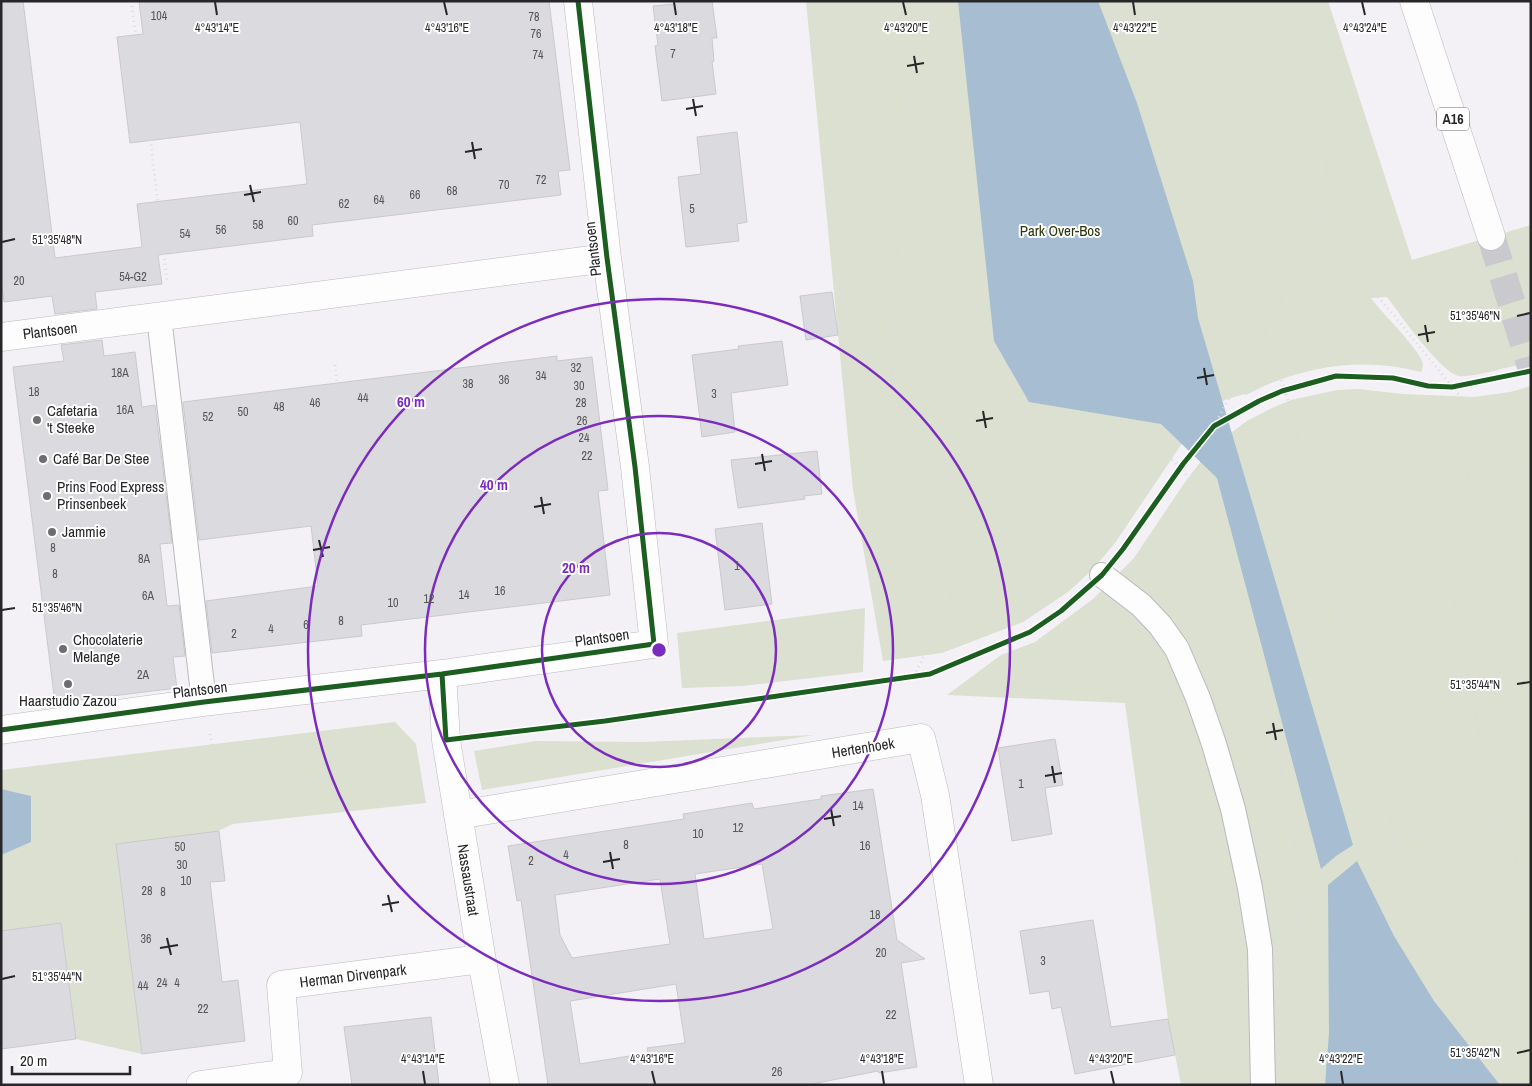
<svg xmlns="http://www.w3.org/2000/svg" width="1532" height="1086" font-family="'Archivo Narrow',sans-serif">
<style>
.green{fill:#dbe0d0}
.water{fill:#a6bdd2}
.building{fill:#dbdade;stroke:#cac9cd;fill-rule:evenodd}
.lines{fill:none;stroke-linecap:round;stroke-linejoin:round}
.motorway-tunnel{stroke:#cac9cd;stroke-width:28;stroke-dasharray:28 14;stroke-linecap:butt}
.service-casing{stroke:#bab9bd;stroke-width:26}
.minor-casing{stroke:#bab9bd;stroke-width:29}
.motorway-casing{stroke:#bab9bd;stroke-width:29}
.path{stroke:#dbdbdc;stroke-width:3;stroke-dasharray:1 4;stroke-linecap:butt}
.service{stroke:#fdfdfe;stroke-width:24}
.minor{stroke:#fdfdfe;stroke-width:28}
.motorway{stroke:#fdfdfe;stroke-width:28}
.path-bridge{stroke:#dbdbdc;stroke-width:3;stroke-dasharray:1 4;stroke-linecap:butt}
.cycleway-casing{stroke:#fff;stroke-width:8}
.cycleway{stroke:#1b5e20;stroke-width:5}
.ticks{fill:none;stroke:#272729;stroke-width:2}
.ring{fill:none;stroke:#7b2cbf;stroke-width:2.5}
.poi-dot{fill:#6e6e71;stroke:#fff;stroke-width:2}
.labels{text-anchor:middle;stroke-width:4;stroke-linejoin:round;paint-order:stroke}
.number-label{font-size:12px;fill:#555557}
.shield{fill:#fff;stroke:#686869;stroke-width:1}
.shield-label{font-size:14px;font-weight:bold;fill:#272729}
.park-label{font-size:15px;fill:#2c3709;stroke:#fff}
.street-label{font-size:15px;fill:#272729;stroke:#fff}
.poi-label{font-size:15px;fill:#272729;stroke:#fff;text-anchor:start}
.ticks-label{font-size:12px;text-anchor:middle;fill:#272729;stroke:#fff;stroke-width:4;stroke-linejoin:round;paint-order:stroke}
.centre{fill:#7b2cbf;stroke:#fff;stroke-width:2.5}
.ring-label{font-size:15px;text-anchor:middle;font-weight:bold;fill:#7b2cbf;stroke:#fff;stroke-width:4;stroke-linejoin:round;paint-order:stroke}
</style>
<rect width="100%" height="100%" fill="#f3f1f6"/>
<path class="green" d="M806,1h522l84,259 119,-35v137c-16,3 -58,16 -72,14 -19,-4 -59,-62 -72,-79l-16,1c9,13 51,54 52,66 0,3 -1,6 -2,8 -59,-16 -121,-6 -175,23l-2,-1 -32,10 -29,38 -68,101 -22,26 -25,23 -45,30 -81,31 -59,8 -30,-171z
M1531,386v699h-350l-13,-66 -43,-316 -178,-8 54,-40 34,-13 58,-43 41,-41 51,-76 17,-22 30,-28 15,-11 25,-13 19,-8 46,-10 21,-1 45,5 71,3 36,-5z
M865,608l-2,64 -120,14 -61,2 -5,-55z
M395,722l21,22 10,59 -193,21 -17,8 -100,12 26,210 -66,-15 -15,-116 -60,8v-161z
M814,735l-332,55 -8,-39 62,-10 106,1z"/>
<path class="water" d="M958,1h140l39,102 56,178 5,37 155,527 -17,11 -15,13 -104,-391 -56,-54 -132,-22 -35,-61z
M1,789l30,7v46l-30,13z
M1357,861l37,75 40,65 66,84h-175l4,-52 -1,-148z"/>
<path class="building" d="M1,1h22l32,257 87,-11 -5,-43 170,-20 -7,-62 -170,21 -13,-106 26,-3 -4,-33h410l21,169 -12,1 3,24 -249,30 1,11 -155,19 4,29 -67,8 2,17 -42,5 -3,-18 -48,6 -3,-21z
M674,1h38l5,37h-5l2,23 -2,1 4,32 -54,7 -7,-55 3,-1 -5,-39 21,-2z
M737,132l10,90 -10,2 2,17 -53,6 -8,-70 23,-3 -4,-37z
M832,292l6,43 -32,5 -6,-44z
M102,340l2,16 31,-4 7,55 13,-2 17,138 -12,1 7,62 12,-1 6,51 -12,1 4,31 -122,15 -42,-336 51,-6 -3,-16z
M782,341l6,44 -57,8 4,39 -33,5 -10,-82 47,-6 -1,-3z
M557,356v5l35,-4 16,133 -10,1 12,104 -249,30 1,11 -150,17 -6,-52 112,-15 -7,-60 -112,14 -16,-138z
M817,451l5,43 -18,2 1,3 -67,9 -7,-48z
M762,523l10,81 -47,6 -10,-81z
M1055,739l8,46 -18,3 7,46 -40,7 -14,-93z
M873,789l24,151 28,19 -24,4 16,104 -38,6 -1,-2 -71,14h-259l-27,-185 -4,1 -9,-55 176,-27 -1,-5 69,-11 2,6 67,-10v-3zM762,864l11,65 -69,10 -9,-65zM660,879l10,65 -98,14 -12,-23 -5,-40zM676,984l9,59 -38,5 1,5 -68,11 -10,-63z
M219,831l6,50 -15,1 12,100 16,-2 7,61 -103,13 -26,-210z
M1093,920l18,107 57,-8 7,36 -100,19 -14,-67 -9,2 -3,-18 -19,3 -10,-63z
M61,923l15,116 -75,10v-118z
M431,1017l8,68h-87l-8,-58z"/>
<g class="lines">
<path class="motorway-tunnel" d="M1491,236l40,131"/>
<defs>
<path id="service" d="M159,317l45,385
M1102,575l39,30 19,20 17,24 21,49 16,46 19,65 17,79 10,61 3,136"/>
<path id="minor" d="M1,337l606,-79
M442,674l4,66 35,215 24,130
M1,730l203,-28 238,-28 212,-30 -19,-177 -28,-209 -29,-257
M458,815l463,-77 14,57 44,290
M200,1085l88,-12 -7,-88 200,-26"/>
<path id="motorway" d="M1414,1l77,235"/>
</defs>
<use href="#service" class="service-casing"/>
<use href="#minor" class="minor-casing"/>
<use href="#motorway" class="motorway-casing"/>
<path class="path" d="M131,1l17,118 19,162
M289,1l14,98
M913,1l4,22 -22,259 -4,118 52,59 80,58 54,37
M1154,1l70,215 67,192 104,431 17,50 11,26 20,31 47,68 41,35
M1284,1l18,53 23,92 2,29 -7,27 18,25 13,33 10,18 36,41 85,104 49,54
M148,119l404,-50
M1523,249l8,-2
M1374,292l97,-28
M335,365l14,135
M1481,424l-18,74 -11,94 43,224 20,41 12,39 4,25
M215,515l387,-44
M914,676l30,-60 13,-34 4,-36 -5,-37 -13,-50 34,-11 45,-6 72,-5 24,1 20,3 32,17 13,12 20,34 13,32 45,151 18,74 14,71 4,53v39
M210,734l7,40
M1,873l30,-9 60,-61 45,-30 25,-3 56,4 52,9 44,-2 50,-11 51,-19
M1292,933c10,-19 16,-40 31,-56 33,-35 85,-41 130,-51 26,-6 52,-12 78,-19"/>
<use href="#service" class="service"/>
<use href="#minor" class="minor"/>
<use href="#motorway" class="motorway"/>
<path class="path-bridge" d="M1214,426l65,-122 41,-102"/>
<defs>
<path id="cycleway" d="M442,674l4,66 159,-19 325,-47 100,-42 31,-21 41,-36 21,-26 60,-85 31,-38 45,-25 23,-10 54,-15 57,2 35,8 24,1 79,-16
M1,730l203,-28 238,-28 212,-30 -19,-177 -28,-209 -29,-257"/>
</defs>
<use href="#cycleway" class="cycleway-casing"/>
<use href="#cycleway" class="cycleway"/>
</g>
<path class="ticks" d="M215,2l2,13M444,2l3,13M674,2l2,13M903,2l3,13M1133,2l2,13M1362,2l3,13M914,56l3,17M907,66l17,-3M693,99l3,17M686,109l17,-3M472,142l3,17M465,152l17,-3M250,185l4,17M244,195l17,-3M2,242l13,-3M1517,316l13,-3M1425,325l3,17M1418,335l17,-3M1204,368l3,17M1197,378l17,-3M983,411l3,17M976,421l17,-3M762,454l3,17M755,464l17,-3M541,497l3,17M534,507l17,-3M319,540l4,17M313,550l17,-3M2,610l13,-2M1517,684l13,-2M1273,723l3,17M1266,733l17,-3M1052,766l3,17M1045,776l17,-3M831,809l3,17M824,819l17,-3M610,852l3,17M603,862l17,-3M388,895l4,17M382,905l17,-3M167,938l4,17M160,948l18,-3M2,979l13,-3M1517,1053l13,-3M423,1071l2,13M652,1071l3,13M882,1071l2,13M1111,1071l3,13M1341,1071l2,13"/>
<g class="ring">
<circle cx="659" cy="650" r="117"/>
<circle cx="659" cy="650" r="234"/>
<circle cx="659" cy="650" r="351"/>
</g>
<g class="poi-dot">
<circle cx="37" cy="420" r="5"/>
<circle cx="43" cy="459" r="5"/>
<circle cx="47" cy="496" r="5"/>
<circle cx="52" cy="532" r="5"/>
<circle cx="63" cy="649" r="5"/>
<circle cx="68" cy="684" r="5"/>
</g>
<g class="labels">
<g class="number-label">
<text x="159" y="20">104</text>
<text x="534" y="21">78</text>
<text x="536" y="38">76</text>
<text x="673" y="58">7</text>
<text x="538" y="59">74</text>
<text x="541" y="184">72</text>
<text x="504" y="189">70</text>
<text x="452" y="195">68</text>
<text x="415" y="199">66</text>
<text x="379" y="204">64</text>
<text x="344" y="208">62</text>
<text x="692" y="213">5</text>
<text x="293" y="225">60</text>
<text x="258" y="229">58</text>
<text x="221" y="234">56</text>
<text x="185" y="238">54</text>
<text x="133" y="281">54-G2</text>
<text x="19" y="285">20</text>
<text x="576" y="372">32</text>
<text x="120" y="377">18A</text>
<text x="541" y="380">34</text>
<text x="504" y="384">36</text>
<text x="468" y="388">38</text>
<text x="579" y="390">30</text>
<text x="34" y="396">18</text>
<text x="714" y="398">3</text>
<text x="363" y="402">44</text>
<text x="315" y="407">46</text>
<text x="581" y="407">28</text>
<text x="279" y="411">48</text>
<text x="125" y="414">16A</text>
<text x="243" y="416">50</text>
<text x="208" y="421">52</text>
<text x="582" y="425">26</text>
<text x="584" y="442">24</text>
<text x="587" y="460">22</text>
<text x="53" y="552">8</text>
<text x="144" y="563">8A</text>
<text x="737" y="570">1</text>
<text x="55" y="578">8</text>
<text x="500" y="595">16</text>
<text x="464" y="599">14</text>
<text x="148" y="600">6A</text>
<text x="429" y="603">12</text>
<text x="393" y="607">10</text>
<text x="341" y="625">8</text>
<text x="306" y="629">6</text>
<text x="271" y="633">4</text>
<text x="234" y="638">2</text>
<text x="143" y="679">2A</text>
<text x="1021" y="788">1</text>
<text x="858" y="810">14</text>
<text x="738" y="832">12</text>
<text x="698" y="838">10</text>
<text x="626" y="849">8</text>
<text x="865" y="850">16</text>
<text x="180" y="851">50</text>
<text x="566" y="859">4</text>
<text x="531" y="865">2</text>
<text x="182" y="869">30</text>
<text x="186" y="885">10</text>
<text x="147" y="895">28</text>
<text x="163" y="896">8</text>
<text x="875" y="919">18</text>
<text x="146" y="943">36</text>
<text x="881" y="957">20</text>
<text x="1043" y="965">3</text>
<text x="162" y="987">24</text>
<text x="177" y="987">4</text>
<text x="143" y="990">44</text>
<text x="203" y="1013">22</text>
<text x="891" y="1019">22</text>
<text x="777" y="1076">26</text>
</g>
<rect class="shield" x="1437" y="107.5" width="32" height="23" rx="4"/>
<g class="shield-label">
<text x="1453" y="124">A16</text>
</g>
<g class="park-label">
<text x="1060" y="236">Park Over-Bos</text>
</g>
<g class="street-label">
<text transform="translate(593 249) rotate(-97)" y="5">Plantsoen</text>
<text transform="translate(50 331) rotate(-7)" y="5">Plantsoen</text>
<text transform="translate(602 638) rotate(-8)" y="5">Plantsoen</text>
<text transform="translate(200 690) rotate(-7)" y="5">Plantsoen</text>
<text transform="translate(863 748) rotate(-9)" y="5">Hertenhoek</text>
<text transform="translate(468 880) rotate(81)" y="5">Nassaustraat</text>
<text transform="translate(353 976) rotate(-7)" y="5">Herman Dirvenpark</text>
</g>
<g class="poi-label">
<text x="47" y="416">Cafetaria<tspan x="47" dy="17">'t Steeke</tspan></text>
<text x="53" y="464">Café Bar De Stee</text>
<text x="57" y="492">Prins Food Express<tspan x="57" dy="17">Prinsenbeek</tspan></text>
<text x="62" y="537">Jammie</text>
<text x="73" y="645">Chocolaterie<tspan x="73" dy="17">Melange</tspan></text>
<text x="68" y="706" text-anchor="middle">Haarstudio Zazou</text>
</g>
</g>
<g class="ticks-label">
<text x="217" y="32">4°43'14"E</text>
<text x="447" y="32">4°43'16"E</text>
<text x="676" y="32">4°43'18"E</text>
<text x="906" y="32">4°43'20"E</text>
<text x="1365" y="32">4°43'24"E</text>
<text x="1135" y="32">4°43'22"E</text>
<text x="57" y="244">51°35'48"N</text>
<text x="1475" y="320">51°35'46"N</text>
<text x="57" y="612">51°35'46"N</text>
<text x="1475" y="689">51°35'44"N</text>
<text x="57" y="981">51°35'44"N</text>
<text x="1475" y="1057">51°35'42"N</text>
<text x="423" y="1063">4°43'14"E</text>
<text x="652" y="1063">4°43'16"E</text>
<text x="882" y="1063">4°43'18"E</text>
<text x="1111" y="1063">4°43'20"E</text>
<text x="1341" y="1063">4°43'22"E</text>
</g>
<circle cx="659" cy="650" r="8" class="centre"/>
<g class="ring-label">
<text x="411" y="407">60 m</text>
<text x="494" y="490">40 m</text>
<text x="576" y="573">20 m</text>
</g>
<rect width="1532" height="1086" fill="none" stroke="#272729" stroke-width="5"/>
<path d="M12 1066v8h118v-8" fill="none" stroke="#272729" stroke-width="2.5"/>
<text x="20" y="1066" font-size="15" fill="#272729" stroke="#ffffff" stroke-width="4" paint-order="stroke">20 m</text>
</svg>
